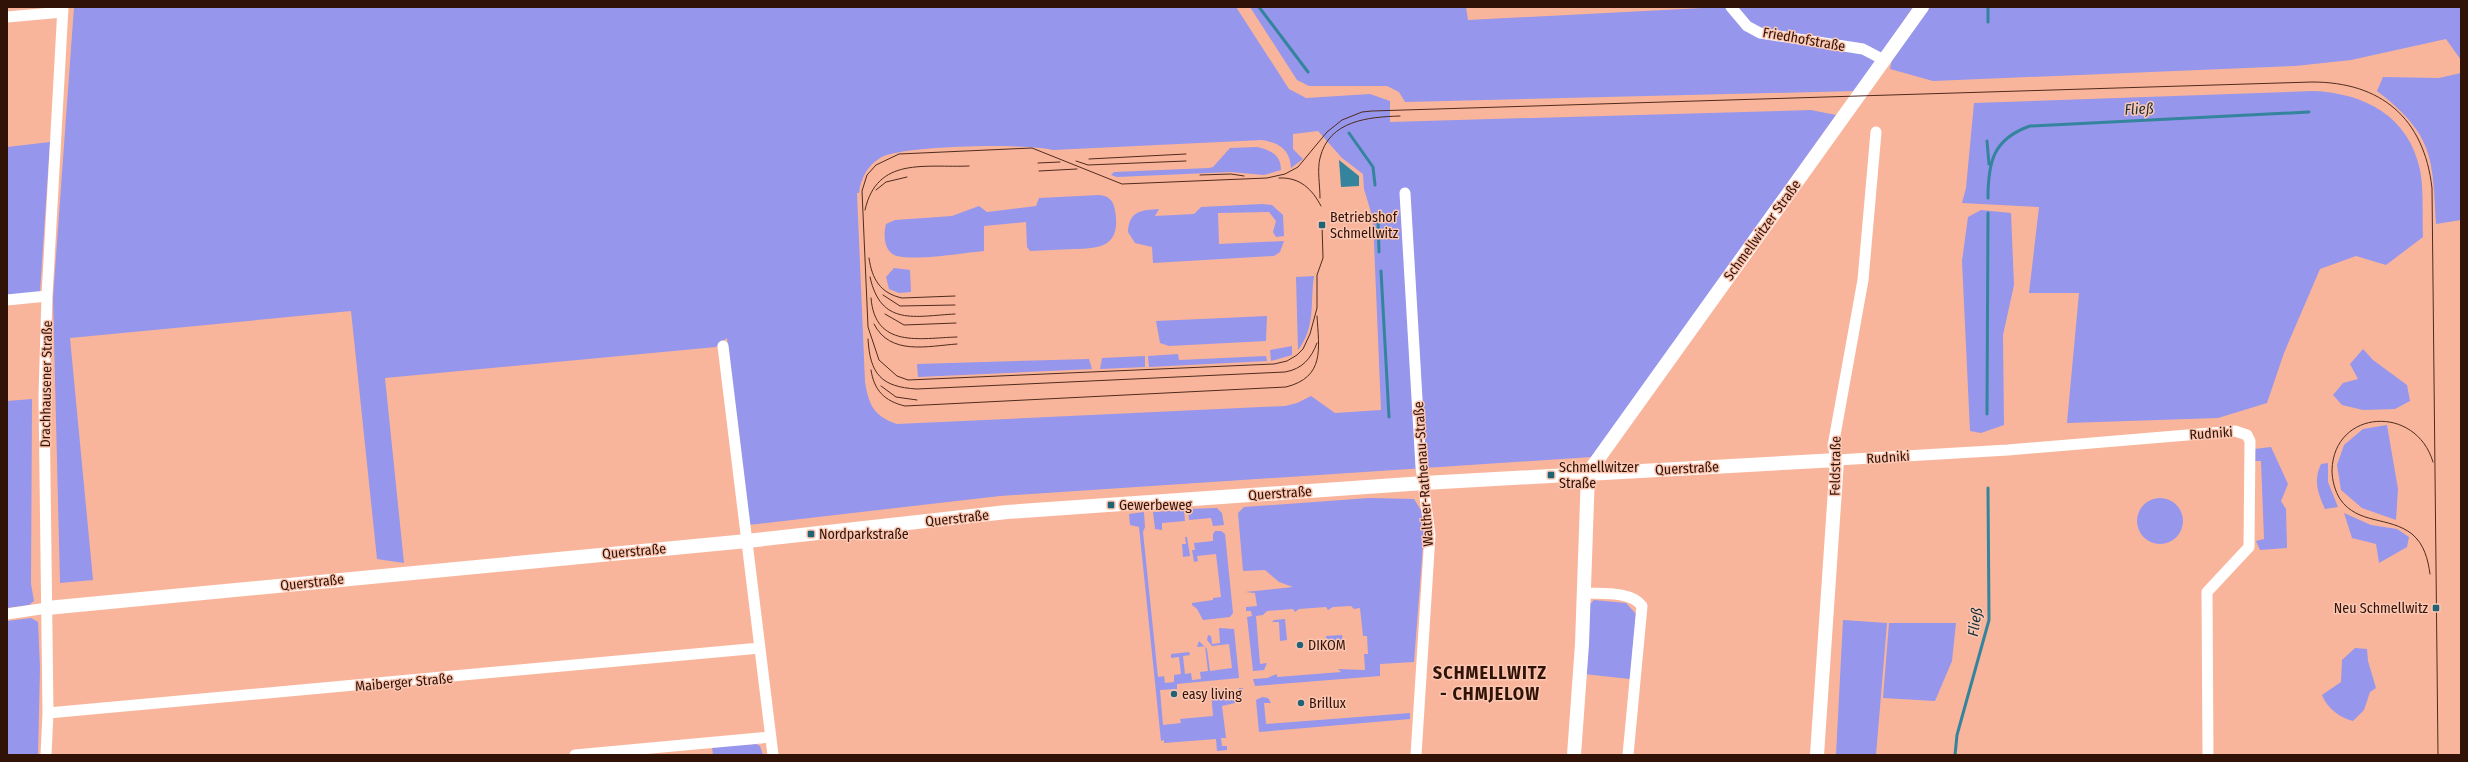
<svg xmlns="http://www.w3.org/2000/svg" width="2468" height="762" font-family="'Fira Sans Condensed',sans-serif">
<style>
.green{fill:#9596ec;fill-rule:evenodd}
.water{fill:#35849d}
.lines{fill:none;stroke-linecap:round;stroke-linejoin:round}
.stream{stroke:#35849d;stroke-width:3}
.minor{stroke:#fff;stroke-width:11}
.tertiary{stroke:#fff;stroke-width:14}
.tram{stroke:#4f2b1d;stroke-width:1}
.poi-dot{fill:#206276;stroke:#fbc7b3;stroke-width:1.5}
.labels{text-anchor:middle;stroke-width:3;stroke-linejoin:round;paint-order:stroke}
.street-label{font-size:14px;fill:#311206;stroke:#fbc7b3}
.poi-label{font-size:14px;fill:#311206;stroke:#fbc7b3;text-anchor:start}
.water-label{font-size:15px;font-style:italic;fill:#173039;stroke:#fbc7b3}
.district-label{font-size:18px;font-weight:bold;letter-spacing:1px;fill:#311206;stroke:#fbc7b3}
</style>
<rect width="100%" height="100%" fill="#f9b59b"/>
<path class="green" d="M74,7h1162l53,82 17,9 64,-4 20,7v21l421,-12 25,5 -244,342 -592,39 -252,29 -21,-187 -11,9 -331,31 19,185 -27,-4 -26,-248 -281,27 23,242 -33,3 -7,-285zM1318,131l24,27 21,16 1,15 9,30 8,191 -46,3 -24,-17 -14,7 -12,3 -388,18c-23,-8 -28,-18 -32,-42l-8,-189h2c2,-15 8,-27 21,-35 21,-13 148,-15 173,-8l209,-10c18,3 28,10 29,28l12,-9 -10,-10v-15z
M1250,7h216l2,13 254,-13h191l-57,84 -451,11 -6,-10 -12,-6h-78l-12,-6z
M1930,7h531v53l-15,-21 -95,21 -56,6 -362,15 -43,-12 2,-10z
M2461,73v147l-25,4c-3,-67 -3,-90 -59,-133l6,-14 56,1z
M2313,91c51,2 96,25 107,79 4,21 2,46 3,67l-37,28 -30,-9 -36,13 -36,84 -17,50 -49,15 -151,5 12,-130h-50l10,-86 -77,-4 4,-15 8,-85z
M50,142l-10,150 -33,3v-148z
M1257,147c14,3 24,8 24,23l-17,5 -33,-3 -114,5 -6,-2 3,-3 95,-4 4,-1 17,-19z
M1099,195c10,1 14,5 16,15 6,35 -12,39 -42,39 -14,1 -29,1 -43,2l-3,-4 -1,-25 -42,4v25c-23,2 -66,10 -87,5 -13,-3 -14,-21 -11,-32l9,-4 57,-4 27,-10 8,6 49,-6 3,-8z
M1262,204l10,1 11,10 1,21 -8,1 -3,-5 3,-11 -7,-9 -51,1 1,31 65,-3 -4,11 -6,4 -121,7 -1,-16 -17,-4 -7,-11c1,-21 13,-22 31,-23l-4,7 39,-2 7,-7z
M1981,210l30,3 3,72 -11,50 1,90 -23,8 -11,-2 -8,-170 6,-44z
M894,268l16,2 1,22 -12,1 -10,-4 -3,-12z
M1314,276c-4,26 2,51 -16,74l-2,-73z
M1267,316l-1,25 -97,5 -9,-3 -4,-22z
M1292,346v9l-21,6 -1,-11z
M2363,349l10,11 34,25 3,16 -15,8 -32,1 -21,-5 -9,-10 10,-12 15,-4 -8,-15z
M1178,354l1,6 87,-4 1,5 -118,6 -1,-11z
M1145,356v11l-45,2 2,-11z
M1089,359l3,10 -174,8 -1,-13z
M32,399l-1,185 3,17 -5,4 -22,3v-207z
M2387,425l11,64 -2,31 -34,-12 -21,-18 -4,-25 7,-20 19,-16z
M2271,447l17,37 -7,17 5,8 1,39 -27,2 -4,-9 8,-2 -3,-78h-7v-12z
M2328,463v19l10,25 -13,2c-7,-16 -12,-28 -4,-45z
M2137 521a23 23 0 1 1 46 0a23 23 0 1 1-46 0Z
M1369,498l45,1 8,13 2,20 -10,130 -34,2v12l-125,10 -2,-7 14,-1 10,-4v3l64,-5 -3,-3 27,1 -1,-16h4l-1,-18h-4l-3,-28 -6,1 -3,-3 -18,1 -5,3 -2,-3 -27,2 -4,3 -2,-3 -26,2 -4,4 -7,1 4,48 7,-1 -3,7 -11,1 -6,-54 5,-1 -1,-5h-5v-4l11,-1 -2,-13 -10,-1 48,-5 -14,-5 -14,-12 -22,1 -5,-58 6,-6z
M1217,508l5,5 2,12 -11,1 -2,-8 -22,2 -1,-11z
M1184,510l1,11 -23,2v7l-7,-1 -2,-17z
M1144,512l1,15 -2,5 15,145 6,-1 1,7 9,-1v-7l7,-1 -2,-17 -8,1v-4l18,-2 1,3 -7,1 2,18 6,-1 1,7 9,-1 -1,-7 8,-1 -3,-25 -8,1 2,-6 8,8 3,22 22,-3 -3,-24 -17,2 -5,-6 1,-5 3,1 1,8 8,-1 -1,-15 15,1 5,49 -62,6v5l-17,1 3,35 18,-2 -1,-4 33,-3 -2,-24 15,-3 1,9 12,-2v-8h4l-1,9 -3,5 -17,4 4,32h-5l1,8h5v4l-10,1 -1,-12 -52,4v-3l-3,1 -22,-214 -9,-2 -1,-11z
M2344,513l27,12 26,4 12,8 -2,10 -28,16 -3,-19 -24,-6z
M1215,531h6l4,3 8,79 -3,4 -27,3 -6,-11 -5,-4v-2l21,-3v-2l8,-1 -5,-43 -19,2 1,5 -4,1 -2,-12h3l-1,-7 19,-2v-7z
M1185,537h2l3,19 -7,1 -1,-13h4z
M1594,600l32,3 10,11 -6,65 -46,-5 6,-70z
M31,618l7,4 2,46 -2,87h-31v-134z
M1285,619l2,21 -7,1 -1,-19h-7l2,-2z
M1843,620l44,3 -11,132h-40z
M1889,623h67l-4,38 -17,40 -52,-3z
M1342,635l1,8 -16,1 -1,-8z
M2355,648l12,1 1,12 8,27 -6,4 -6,18 -11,11c-13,-3 -26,-13 -31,-26l19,-13 1,-22z
M1262,697l6,1 3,5h-7l2,21 144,-11v6l-151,13 -3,-32z
M756,744l4,2 3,9h-50l-1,-8z"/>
<path class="water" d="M1339,160l20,16v10l-18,1z"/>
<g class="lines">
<path class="stream" d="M1259,7l49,65
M1988,22v-15
M1349,133l24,34 2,18
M1987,141l2,23
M1988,198c0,-36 5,-59 42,-72l279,-14
M1378,217l1,35
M1381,271l8,146
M1987,414l1,-201
M1955,755l2,-20 32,-115 -1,-132"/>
<path class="minor" d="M1731,7l16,19 13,7 103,16 21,11
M7,17l56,-5
M1876,132l-13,148 -30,166 4,14 171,-10 227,-19 12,4 3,6 -1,106 -42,45 1,163
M1405,193l16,274 9,68 -14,220
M7,300l40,-4
M723,346l50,409
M1585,593c17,1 46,-2 57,13l-14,149
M7,614l40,-6
M48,713l712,-65
M46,755l2,-42 -4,-317 3,-100 16,-289
M575,755l196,-18"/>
<path class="tertiary" d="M47,608l700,-67 260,-29 417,-29 413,-23 -20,295
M1574,755l8,-111 6,-171 334,-466"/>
<path class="tram" d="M1089,159l97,-5
M1076,161l12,4 98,-4
M1038,163l22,-1
M1039,171l38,-2
M1200,175l31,-1 13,2
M1279,178c21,-1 33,11 42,28
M876,190l10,-8 21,-5
M1320,198c0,-13 -3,-28 0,-40 9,-38 49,-41 80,-42
M865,210c12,-54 60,-42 104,-44
M1322,225l1,33 -6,17v33l-7,26 -7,15 -6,6 -10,6 -13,3 -366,16 -11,-4 -18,-16 -11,-33 -6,-136 5,-16 9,-10 23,-11 133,-6 90,36 145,-6 18,-4 13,-7 29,-35 15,-12 20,-8 10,-1 940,-29c69,0 112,36 120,106l6,567
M869,258c3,21 11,35 33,40l53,-2
M870,277c11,50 45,39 85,37
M883,295l17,11 55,-1
M871,298c4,51 49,40 86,39
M885,314l19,11 52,-2
M874,324c16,32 54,22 83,20
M868,339c2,35 13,48 49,50l368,-17c17,-3 26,-13 32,-29
M871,370c3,20 13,31 34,36l381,-19c39,-10 33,-38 31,-71
M881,386l15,11 21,3
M2430,574c-2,-15 -6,-30 -18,-40 -23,-18 -54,-9 -72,-35 -5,-8 -8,-19 -8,-29 2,-61 84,-66 101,-8"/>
</g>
<g class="poi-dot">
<rect x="1318" y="221" width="8" height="8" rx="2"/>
<rect x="1547" y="471" width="8" height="8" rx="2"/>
<rect x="1107" y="501" width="8" height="8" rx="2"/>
<rect x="807" y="530" width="8" height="8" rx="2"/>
<rect x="2432" y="604" width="8" height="8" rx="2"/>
<circle cx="1300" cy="645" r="4"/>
<circle cx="1174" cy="694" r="4"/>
<circle cx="1301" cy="703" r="4"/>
</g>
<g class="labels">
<g class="street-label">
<text transform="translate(1804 39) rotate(10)" y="5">Friedhofstraße</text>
<text transform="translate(1762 230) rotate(-54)" y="5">Schmellwitzer Straße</text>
<text transform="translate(46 384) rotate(-89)" y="5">Drachhausener Straße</text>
<text transform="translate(2211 433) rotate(-4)" y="5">Rudniki</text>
<text transform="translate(1888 457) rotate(-4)" y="5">Rudniki</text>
<text transform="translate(1835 466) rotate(-89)" y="5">Feldstraße</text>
<text transform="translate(1687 468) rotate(-3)" y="5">Querstraße</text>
<text transform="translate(1423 474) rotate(-94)" y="5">Walther-Rathenau-Straße</text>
<text transform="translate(1280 493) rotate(-4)" y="5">Querstraße</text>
<text transform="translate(957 518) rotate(-6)" y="5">Querstraße</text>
<text transform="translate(634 551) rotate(-5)" y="5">Querstraße</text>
<text transform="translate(312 582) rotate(-6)" y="5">Querstraße</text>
<text transform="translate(404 682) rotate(-5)" y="5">Maiberger Straße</text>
</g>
<g class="poi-label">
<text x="1330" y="222">Betriebshof<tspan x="1330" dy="16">Schmellwitz</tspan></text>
<text x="1559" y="472">Schmellwitzer<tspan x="1559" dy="16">Straße</tspan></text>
<text x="1119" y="510">Gewerbeweg</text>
<text x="819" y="539">Nordparkstraße</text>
<text x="2428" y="613" text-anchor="end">Neu Schmellwitz</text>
<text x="1308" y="650">DIKOM</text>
<text x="1182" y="699">easy living</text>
<text x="1309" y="708">Brillux</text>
</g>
<g class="water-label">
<text transform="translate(2139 109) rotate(-3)" y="5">Fließ</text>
<text transform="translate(1975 622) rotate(-81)" y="5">Fließ</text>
</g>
<g class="district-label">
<text x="1490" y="679">SCHMELLWITZ<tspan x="1490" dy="21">- CHMJELOW</tspan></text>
</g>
</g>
<rect width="2468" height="762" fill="none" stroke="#311206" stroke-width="16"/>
</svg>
